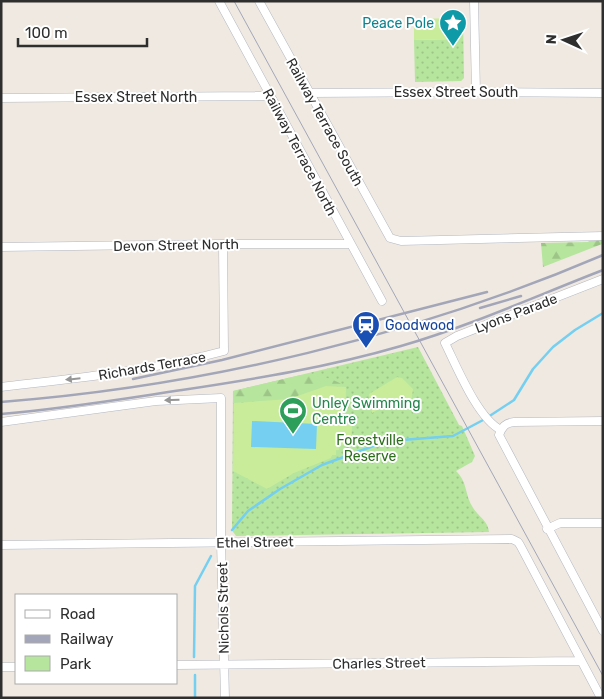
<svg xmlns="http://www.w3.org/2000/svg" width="604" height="699" font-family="Rubik,sans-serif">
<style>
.green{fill:url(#green-dots)}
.forest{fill:url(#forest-firs)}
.pitch{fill:#c9ec9a}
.water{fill:#75cff0}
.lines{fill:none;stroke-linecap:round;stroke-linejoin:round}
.stream{stroke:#75cff0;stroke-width:2.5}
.street-casing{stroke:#b4b7c1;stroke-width:9}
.street{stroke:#fff;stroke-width:8}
.tram{stroke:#a3a6b8;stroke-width:1}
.rail{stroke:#a3a6b8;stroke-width:2.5}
.oneway{fill:#969696}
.labels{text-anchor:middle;stroke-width:4;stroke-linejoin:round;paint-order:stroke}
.culture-label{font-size:14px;fill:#0d838f;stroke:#fff;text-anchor:end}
.street-label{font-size:14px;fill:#2e2e2e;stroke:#fff}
.transit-label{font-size:14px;fill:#164399;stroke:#fff;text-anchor:start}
.leisure-label{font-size:14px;fill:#27864d;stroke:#fff;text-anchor:start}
.park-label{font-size:14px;fill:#2c6e1b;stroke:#fff}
</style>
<defs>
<pattern id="green-dots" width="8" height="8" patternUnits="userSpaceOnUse" patternTransform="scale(1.25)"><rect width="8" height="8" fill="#b6e59e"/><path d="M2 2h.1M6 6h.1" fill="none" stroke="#9dc588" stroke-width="1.8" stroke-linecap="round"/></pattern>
<pattern id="forest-firs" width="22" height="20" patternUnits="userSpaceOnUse" patternTransform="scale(1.25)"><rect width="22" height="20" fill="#b6e59e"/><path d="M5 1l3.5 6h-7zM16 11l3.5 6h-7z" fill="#9dc588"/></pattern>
</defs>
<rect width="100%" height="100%" fill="#efe9e1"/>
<path class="green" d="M456,18h7l1,60 -3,3 -46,1 -1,-42 42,-1z
M418,347l41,78 3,1 13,30 -3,6 -16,9c11,10 9,23 16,35 5,10 16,14 17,26l-253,4 -4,-6 1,-139z"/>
<path class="forest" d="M603,240l-1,4 -59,23 -2,-24 47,-1 1,-1z
M301,375c16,0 31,2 45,12l-20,-1 -37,13 -56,4v-12z"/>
<path class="pitch" d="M456,18v21l-42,1v-21z
M397,377l5,1 11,11 -2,14c-5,4 -10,5 -16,1l-12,3 -11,6 -3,-19z
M326,386l20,1 -1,37 7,1 -1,21 -12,-1v5h-3v5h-4l-1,3 -37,15 -27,16 -34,-18 1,-68 55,-4z"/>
<path class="water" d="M252,421l65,3 -1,25 -65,-2z"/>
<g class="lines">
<path class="stream" d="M232,530l16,-19 32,-22 42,-24 54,-20 26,-5 51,-4 32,-17 29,-19 19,-31 20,-22 22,-17 28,-17
M194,657l1,-71 16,-30
M195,675v23"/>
<defs>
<path id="street" d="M219,1l163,300
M259,1l131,237 11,3 202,-5
M474,1l2,91
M309,93l167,-1 127,1
M1,98l269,-2
M1,247l222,-3h127
M1,387c75,-9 150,-16 223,-36l-1,-107
M603,421l-89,1c-9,1 -12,5 -15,13l104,196
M1,422l155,-21 65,-3v144l4,156
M501,430c-23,-11 -44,-63 -56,-87l12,-7 146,-57
M547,529l13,-6h43
M1,545l511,-6 6,3 2,3 81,153
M176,665l405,-4
M1,667h15"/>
</defs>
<use href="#street" class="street-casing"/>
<use href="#street" class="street"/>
<path class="tram" d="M234,1l369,675"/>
<path class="rail" d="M480,308l41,-12
M133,379l89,-19 265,-68
M1,402c206,-16 412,-66 602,-147
M1,414c61,-5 121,-15 181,-24 73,-11 147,-23 219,-44 69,-20 135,-50 202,-76"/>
</g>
<defs><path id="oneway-solid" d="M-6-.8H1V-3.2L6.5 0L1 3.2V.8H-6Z" transform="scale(1.25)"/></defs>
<g class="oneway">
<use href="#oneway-solid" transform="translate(73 379) rotate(174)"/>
<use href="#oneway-solid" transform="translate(172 400) rotate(178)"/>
</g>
<defs>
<symbol id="sight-pin" viewBox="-11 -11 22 30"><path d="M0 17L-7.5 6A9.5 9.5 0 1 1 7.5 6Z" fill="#0f9aa8" stroke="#fff"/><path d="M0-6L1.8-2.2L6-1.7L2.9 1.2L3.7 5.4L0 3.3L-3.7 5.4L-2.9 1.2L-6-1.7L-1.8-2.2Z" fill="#fff"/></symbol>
<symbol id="station-pin" viewBox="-11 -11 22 30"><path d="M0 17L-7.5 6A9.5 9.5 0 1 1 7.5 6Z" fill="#1a4fb4" stroke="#fff"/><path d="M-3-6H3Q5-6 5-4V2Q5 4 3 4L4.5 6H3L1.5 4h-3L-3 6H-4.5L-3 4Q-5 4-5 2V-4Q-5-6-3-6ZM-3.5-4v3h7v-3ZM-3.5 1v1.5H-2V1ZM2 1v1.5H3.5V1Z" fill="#fff"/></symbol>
<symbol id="stadium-pin" viewBox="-11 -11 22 30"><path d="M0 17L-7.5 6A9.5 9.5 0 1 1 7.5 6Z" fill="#2e9e5b" stroke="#fff"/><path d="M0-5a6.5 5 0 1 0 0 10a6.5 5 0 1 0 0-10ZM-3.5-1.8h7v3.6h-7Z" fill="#fff"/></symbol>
</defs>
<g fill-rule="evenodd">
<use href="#sight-pin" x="437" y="7" width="32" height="43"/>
<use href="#station-pin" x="350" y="309" width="32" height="43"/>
<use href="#stadium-pin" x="277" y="395" width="32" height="43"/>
</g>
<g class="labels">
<g class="culture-label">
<text x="434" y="28">Peace Pole</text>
</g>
<g class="street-label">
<text x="456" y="97">Essex Street South</text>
<text x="136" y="102">Essex Street North</text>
<text transform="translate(325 122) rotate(61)" y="5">Railway Terrace South</text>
<text transform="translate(300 152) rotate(62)" y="5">Railway Terrace North</text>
<text transform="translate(176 245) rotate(-1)" y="5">Devon Street North</text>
<text transform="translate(516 313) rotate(-21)" y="5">Lyons Parade</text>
<text transform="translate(152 366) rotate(-10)" y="5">Richards Terrace</text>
<text transform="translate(255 542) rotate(-1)" y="5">Ethel Street</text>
<text transform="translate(223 608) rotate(-91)" y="5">Nichols Street</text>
<text transform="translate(379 663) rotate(-1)" y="5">Charles Street</text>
</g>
<g class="transit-label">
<text x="385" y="330">Goodwood</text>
</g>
<g class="leisure-label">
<text x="312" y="408">Unley Swimming<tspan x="312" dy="16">Centre</tspan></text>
</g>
<g class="park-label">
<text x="370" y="445">Forestville<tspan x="370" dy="16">Reserve</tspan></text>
</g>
</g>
<rect width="604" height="699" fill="none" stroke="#2e2e2e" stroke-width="5"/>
<rect x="15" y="594" width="162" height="90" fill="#ffffff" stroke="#ababab"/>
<rect x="25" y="610" width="25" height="8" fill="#ffffff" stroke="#ababab"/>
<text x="60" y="619" font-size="15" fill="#2e2e2e">Road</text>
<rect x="25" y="635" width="25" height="8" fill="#a3a6b8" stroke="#ababab"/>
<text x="60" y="644" font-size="15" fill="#2e2e2e">Railway</text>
<rect x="25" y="656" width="25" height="15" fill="#b6e59e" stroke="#ababab"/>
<text x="60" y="669" font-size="15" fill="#2e2e2e">Park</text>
<g transform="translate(564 40) rotate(273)" stroke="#ffffff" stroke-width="4" paint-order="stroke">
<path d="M0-4L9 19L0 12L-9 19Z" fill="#2e2e2e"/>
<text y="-8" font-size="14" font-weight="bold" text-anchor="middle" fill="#2e2e2e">N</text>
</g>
<path d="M18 38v8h129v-8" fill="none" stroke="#2e2e2e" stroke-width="2.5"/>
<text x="25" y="38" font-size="15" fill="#2e2e2e" stroke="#ffffff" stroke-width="4" paint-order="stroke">100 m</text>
</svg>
